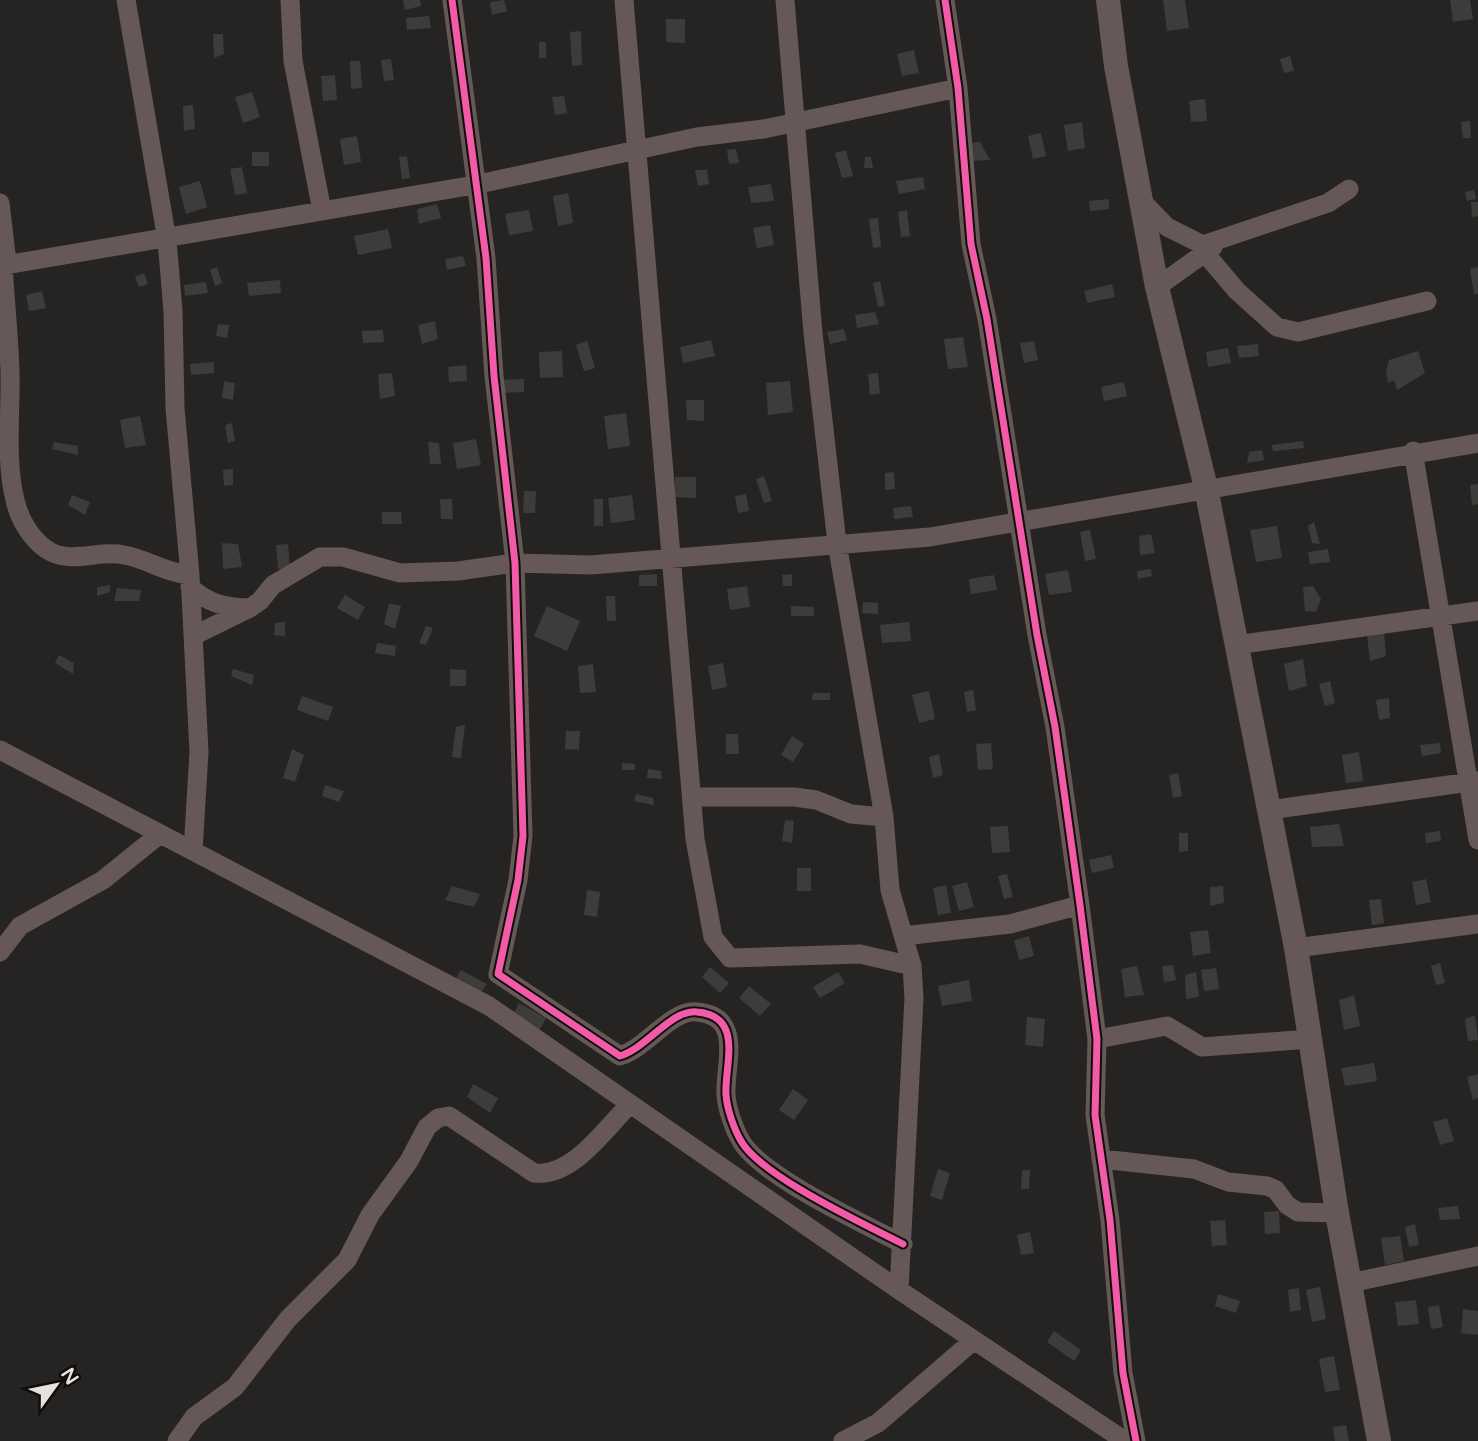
<svg xmlns="http://www.w3.org/2000/svg" width="1478" height="1441" font-family="'Varela Round',sans-serif">
<style>
.building{fill:#3e3c3b}
.lines{fill:none;stroke-linecap:round;stroke-linejoin:round}
.minor{stroke:#675858;stroke-width:19}
.major{stroke:#675858;stroke-width:24}
.cycleway-casing{stroke:#0f0e0c;stroke-width:11}
.cycleway{stroke:#f35aa7;stroke-width:7}
</style>
<rect width="100%" height="100%" fill="#262422"/>
<path class="building" d="M403,0h17l1,6 -16,4z
M504,0l3,11 -15,4 -2,-13z
M1163,0h22l4,28 -22,3z
M1450,0h20l3,19 -20,3z
M429,16l2,12 -24,2 -1,-12z
M666,19h19v24l-19,-1z
M581,31l1,34 -10,1 -2,-34z
M213,34h10l1,20 -10,4z
M539,42h7v16h-7z
M914,50l5,23 -17,3 -5,-22z
M1290,56l4,15 -10,2 -4,-14z
M391,59l3,21 -10,1 -3,-21z
M350,61h10l2,27 -11,1z
M335,75l2,25 -14,1 -2,-25z
M252,92l8,25 -17,6 -8,-26z
M564,96l3,17 -12,2 -3,-18z
M1205,99l2,22 -16,1 -2,-21z
M193,105l2,24 -11,2 -1,-25z
M1470,121l1,17h-8l-2,-16z
M1082,122l3,26 -17,3 -4,-26z
M1041,133l5,23 -13,3 -5,-23z
M357,136l4,26 -17,3 -4,-26z
M980,142l10,18 -20,1 -1,-18z
M736,149l3,14 -10,1 -2,-14z
M846,150l7,26 -11,2 -7,-25z
M252,152h17v14h-17z
M407,156l3,22 -8,1 -3,-22z
M865,157h6l2,11h-9z
M242,167l5,26 -12,2 -5,-26z
M695,170h12l2,14 -11,2z
M923,177l2,12 -26,5 -3,-13z
M200,181l7,26 -21,7 -7,-27z
M771,184l3,17 -23,2 -3,-16z
M1474,190l2,9 -9,2 -2,-9z
M568,193l5,30 -15,3 -5,-30z
M1109,199v10l-19,2 -1,-10z
M1471,202h7v14l-6,1z
M437,204l4,14 -22,6 -2,-15z
M529,210l4,21 -24,4 -4,-21z
M907,210l3,26 -9,1 -3,-25z
M878,218l3,29 -8,1 -4,-29z
M770,225l4,20 -17,3 -4,-20z
M388,229l4,19 -34,7 -4,-19z
M463,256l3,10 -19,4 -2,-11z
M217,267l5,16 -7,3 -5,-16z
M1478,267v27h-4l-4,-25z
M144,273l4,11 -9,3 -4,-10z
M280,280l1,13 -32,3 -2,-13z
M880,281l5,25 -7,1 -5,-24z
M206,282l2,11 -23,3 -1,-11z
M1112,284l3,13 -28,6 -3,-12z
M42,291l4,17 -17,3 -3,-16z
M875,312l4,12 -22,4 -2,-13z
M435,321l3,18 -16,5 -4,-19z
M218,324l11,1 -2,13 -11,-2z
M844,329l3,11 -17,4 -3,-12z
M383,330l1,12 -21,1 -1,-12z
M963,337l5,30 -20,2 -4,-30z
M711,340l4,16 -32,7 -3,-16z
M587,341l8,27 -11,3 -8,-26z
M1034,341l4,19 -14,3 -4,-20z
M1258,344l1,12 -20,2 -2,-12z
M1228,348l3,15 -23,4 -2,-15z
M562,351l1,26 -23,1 -1,-26z
M1418,351l7,22 -28,17 -3,-10 -6,3 -2,-11 3,-12z
M214,362v11l-23,2 -1,-11z
M466,365l1,16 -18,1 -1,-15z
M392,373l3,23 -15,3 -2,-25z
M878,373l2,20 -10,2 -2,-21z
M524,379v13l-22,1 -1,-13z
M224,381l11,2 -2,17 -11,-2z
M790,381l3,31 -25,3 -2,-32z
M1124,382l3,14 -23,5 -3,-14z
M686,400h18v21l-17,-1z
M626,413l4,33 -22,3 -4,-33z
M140,416l6,29 -21,3 -5,-28z
M232,423l3,18 -7,2 -3,-18z
M476,439l5,26 -24,4 -4,-26z
M1303,441l1,7 -31,3 -1,-6z
M54,442l24,4v9l-26,-6z
M428,442l11,1 2,21h-11z
M1262,450l2,10 -17,3 2,-11z
M233,469v16l-9,1 -1,-16z
M894,472l1,17 -10,1v-17z
M764,476l8,25 -8,2 -8,-24z
M675,477h21v21l-21,-1z
M1478,484v20l-6,1 -2,-20z
M524,491h12l-1,22h-12z
M746,494l3,17 -11,2 -3,-17z
M72,495l18,7 -5,13 -17,-10z
M632,495l3,25 -24,3 -3,-25z
M440,499h12l1,20h-12z
M594,499h9v27h-9z
M911,506l2,11 -19,2 -1,-11z
M382,512h19l1,12h-20z
M1314,522l6,22 -8,-1 -4,-17z
M1277,526l5,32 -26,4 -6,-32z
M1090,530l6,29 -11,2 -5,-29z
M1151,534l4,19 -15,2 -1,-19z
M222,543l16,1 4,23 -19,2z
M288,544l2,24 -12,1 -2,-24z
M1328,549l2,13 -20,2 -2,-12z
M1151,569l1,7 -14,3 -1,-8z
M1068,570l4,22 -23,3 -4,-21z
M657,574v12h-18v-11z
M792,574v12h-9l-1,-11z
M994,575l3,15 -26,4 -2,-15z
M110,585v7l-13,4v-9z
M747,586l3,21 -20,3 -3,-21z
M1313,586l8,13 -5,13 -11,-1 -2,-24z
M117,588l24,2 -2,11h-25z
M345,595l20,12 -7,13 -21,-12z
M606,596h9l1,25h-9z
M863,602l15,1v11l-16,-1z
M389,603l12,3 -6,23 -11,-5z
M547,606l33,15 -13,30 -33,-15z
M791,606l23,1v9h-23z
M285,622v14l-11,-1 1,-12z
M909,622l2,19 -29,2 -2,-18z
M426,626l7,2 -7,17 -7,-2z
M1384,632l2,24 -16,5 -3,-25z
M377,643l19,3 -1,10 -20,-3z
M59,655l15,8 -1,11 -18,-11z
M1303,659l4,27 -18,5 -5,-27z
M723,663l4,24 -15,3 -4,-24z
M593,664l3,28 -16,1 -2,-27z
M233,669l21,6 -2,10 -21,-9z
M450,669l16,1v16h-16z
M1330,681l5,22 -10,3 -6,-22z
M973,690l3,20 -9,2 -3,-20z
M929,691l6,28 -16,4 -7,-28z
M813,693h17v7h-18z
M302,696l31,11 -5,14 -31,-11z
M1389,698l1,20 -11,2 -3,-20z
M465,725l-4,33 -9,-1 4,-30z
M566,731h14l-1,19 -14,-1z
M726,734h12l1,20h-13z
M792,736l12,8 -11,18 -12,-7z
M991,743l2,26 -15,1 -2,-26z
M1440,743l1,10 -19,3 -2,-11z
M292,749l12,6 -9,27 -12,-4z
M1359,752l4,29 -17,2 -4,-28z
M939,754l4,21 -10,3 -4,-21z
M622,763l13,1v6h-13z
M648,769l13,2 1,8 -15,-1z
M1178,773l4,23 -9,2 -4,-23z
M325,785l19,6 -5,11 -17,-6z
M636,794l17,4 1,7 -20,-4z
M785,820l9,1 -2,22 -10,-2z
M1339,824l5,22 -32,1 -2,-20z
M1008,826l2,26 -18,1 -2,-26z
M1440,831l1,10 -15,2 -1,-10z
M1179,833h9v18l-9,1z
M1111,855l3,13 -22,5 -3,-13z
M797,868h14v23h-14z
M1007,874l6,23 -9,2 -6,-23z
M1426,879l5,23 -15,3 -4,-23z
M967,882l7,25 -15,4 -7,-25z
M946,885l5,28 -13,2 -5,-27z
M452,886l28,8 -6,13 -29,-7z
M1223,886l1,17 -14,3v-19z
M587,890l13,2 -3,25 -13,-2z
M1381,899l3,24 -12,2 -3,-25z
M1208,930l3,23 -18,3 -3,-24z
M1029,936l5,20 -15,4 -5,-20z
M1440,963l5,20 -9,2 -5,-19z
M1173,965l3,15 -12,2 -2,-16z
M1137,966l7,29 -19,2 -4,-28z
M710,967l19,16 -9,10 -18,-16z
M1216,968l3,21 -15,2 -3,-21z
M461,970l26,14 -6,8 -25,-14z
M838,972l7,11 -25,15 -7,-11z
M1196,972l3,25 -13,2 -1,-24z
M969,980l3,21 -30,5 -4,-20z
M749,986l22,18 -11,12 -21,-18z
M1354,995l6,31 -16,4 -5,-30z
M519,1003l27,15 -7,13 -26,-16z
M1475,1015l3,25 -10,1 -3,-22z
M1027,1017l18,2 -2,28 -18,-2z
M1374,1063l3,18 -32,5 -4,-18z
M1478,1074v24l-5,2 -6,-23z
M473,1084l25,14 -8,15 -23,-16z
M793,1089l15,11 -14,20 -15,-10z
M1447,1118l7,23 -14,4 -7,-23z
M938,1169l12,4 -8,27 -12,-4z
M1022,1170h8l-1,19h-8z
M1458,1206l2,13 -20,1 -2,-12z
M1279,1211l1,22 -15,1 -1,-22z
M1225,1220l2,25 -15,1 -2,-25z
M1415,1224l4,21 -10,2 -4,-20z
M1030,1232l4,21 -13,2 -4,-20z
M1400,1236l4,25 -19,4 -4,-27z
M1320,1287l6,32 -14,3 -6,-32z
M1299,1288l2,22 -11,2 -2,-22z
M1218,1294l22,7 -4,12 -21,-7z
M1416,1300l3,24 -21,2 -3,-24z
M1439,1305l4,22 -12,2 -3,-22z
M1463,1309l15,2v24l-17,-2z
M1054,1331l27,19 -7,11 -27,-19z
M1334,1356l6,34 -15,2 -6,-33z
M1346,1425l3,16h-14l-2,-14z"/>
<g class="lines">
<path class="minor" d="M126,0l41,240 6,71 2,97 15,167 9,177 -6,99
M290,0l3,61 29,150
M452,0l34,258 8,118 21,187 8,273 -5,44 -20,94 122,82c27,-8 51,-47 77,-44 48,4 27,54 29,83 1,14 8,34 15,46 20,35 123,83 162,103
M624,0l71,839 18,98 17,21 130,-4 52,12
M785,0l28,333 24,210 47,274 6,73 22,76 2,32 -15,292
M945,0l13,88 13,156 16,75 50,316 18,92 25,178 17,134 -2,76 15,105 13,153 13,68
M1141,200l26,27 36,18 125,-42 21,-14
M0,203l6,51 -3,11c2,36 6,72 7,107 1,42 -5,88 5,128 4,18 15,38 31,49 24,17 52,0 78,6 24,4 38,17 66,20
M1204,252l33,39 40,36 21,5 129,-31
M0,266l474,-81 223,-48 67,-8 194,-41
M1157,287l56,-40
M1413,451l65,389
M190,587c19,17 34,20 59,21
M193,636l57,-28 10,-7 13,-16 47,-28h23l57,16 58,-2 57,-8 76,2 339,-28 548,-94
M1236,645l242,-34
M0,750l489,256 410,284 226,151
M693,797h101l22,3 35,14 33,3
M1269,810l209,-29
M903,936l107,-12 70,-19
M1296,948l182,-24
M0,952l20,-26 83,-46 57,-46
M1097,1039l70,-13 35,21 109,-8
M1101,1159l93,10 34,13 39,4 9,4 11,15 11,7 39,1
M1350,1283l128,-27
M177,1441l17,-24 41,-30 53,-68 59,-59 23,-45 39,-54 18,-34 11,-9 11,-2 85,57c38,5 71,-44 96,-69
M843,1441l35,-18 96,-83"/>
<path class="major" d="M1108,0l8,66 41,221 49,201 90,460 41,265 42,228"/>
<defs>
<path id="cycleway" d="M452,0l34,258 8,118 21,187 8,273 -5,44 -20,94 122,82c27,-8 51,-47 77,-44 48,4 27,54 29,83 1,14 8,34 15,46 20,35 123,83 162,103
M945,0l13,88 13,156 16,75 50,316 18,92 25,178 17,134 -2,76 15,105 13,153 13,68"/>
</defs>
<use href="#cycleway" class="cycleway-casing"/>
<use href="#cycleway" class="cycleway"/>
</g>
<g transform="translate(56 1385) rotate(57)" stroke="#0f0e0c" stroke-width="5" paint-order="stroke">
<path d="M0-5L12 26L0 18L-12 26Z" fill="#e4e1df"/>
<text y="-10" font-size="19" font-weight="bold" text-anchor="middle" fill="#e4e1df">N</text>
</g>
</svg>
